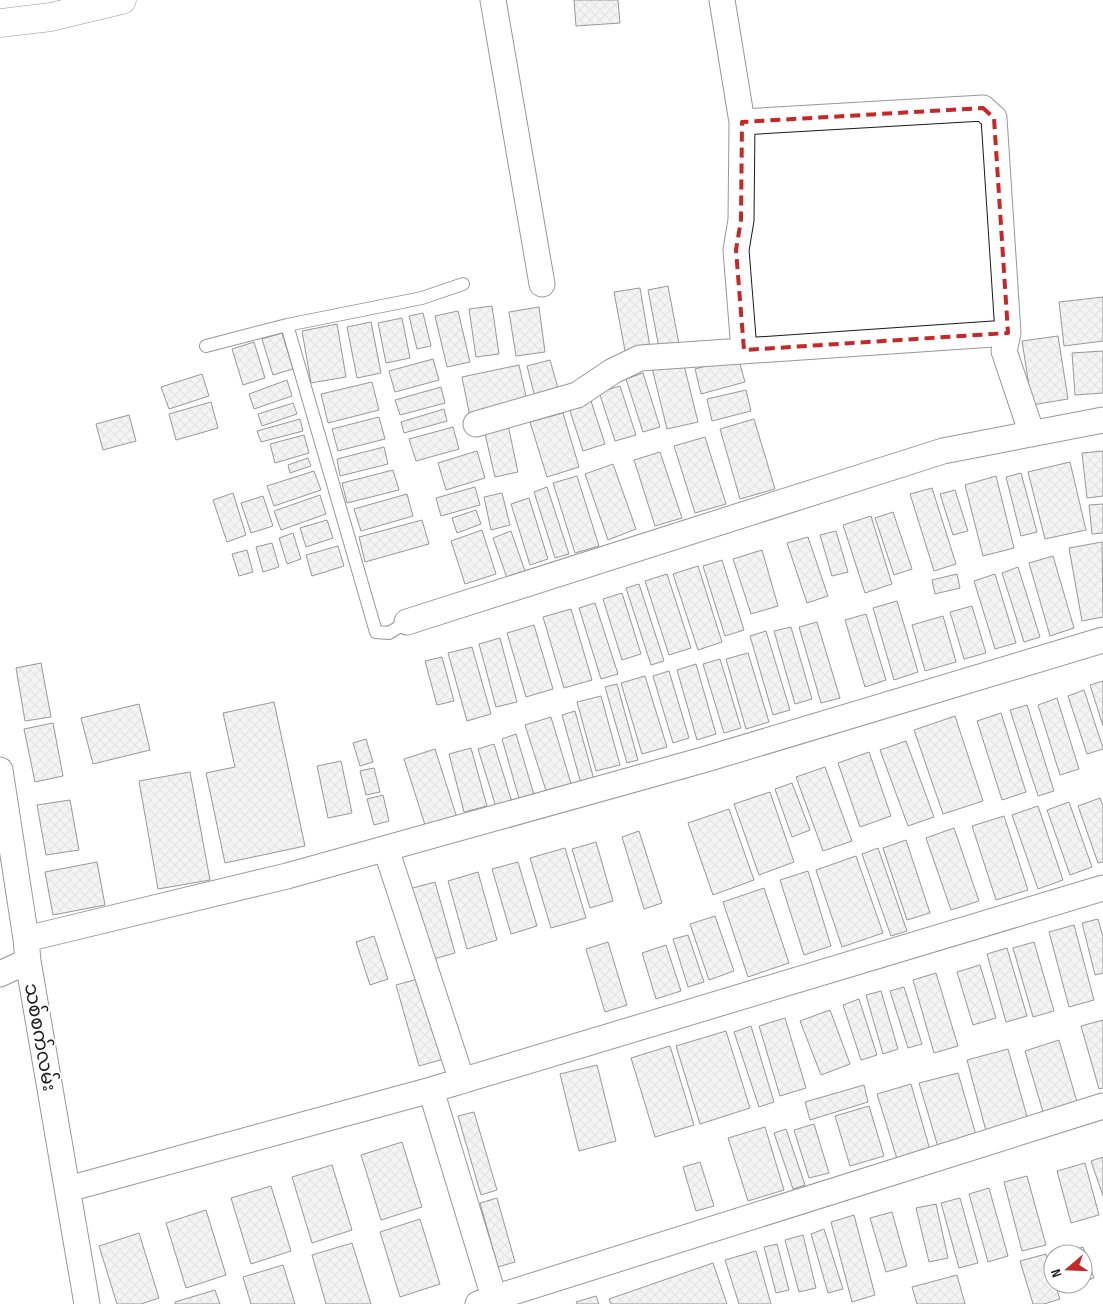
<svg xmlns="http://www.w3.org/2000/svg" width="1103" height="1304" font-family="'Sofia Sans Condensed','Noto Sans Myanmar',sans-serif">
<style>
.building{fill:url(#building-cross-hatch);stroke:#1a1a1a}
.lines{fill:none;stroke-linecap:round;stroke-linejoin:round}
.lane-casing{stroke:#1a1a1a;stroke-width:14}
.street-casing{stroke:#1a1a1a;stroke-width:27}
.secondary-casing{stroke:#1a1a1a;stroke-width:29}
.lane{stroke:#fff;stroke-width:12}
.street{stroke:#fff;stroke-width:25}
.secondary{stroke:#fff;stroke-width:28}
.marked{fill:none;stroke:#c62828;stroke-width:4;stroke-dasharray:10 6;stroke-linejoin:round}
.labels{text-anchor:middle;stroke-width:4;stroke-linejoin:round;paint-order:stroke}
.street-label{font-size:19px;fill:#1a1a1a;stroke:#fff}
</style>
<defs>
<pattern id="building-cross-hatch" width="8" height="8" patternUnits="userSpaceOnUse" patternTransform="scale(1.25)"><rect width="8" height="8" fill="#e6e6e6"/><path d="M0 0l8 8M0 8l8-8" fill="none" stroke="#c5c5c5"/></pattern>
</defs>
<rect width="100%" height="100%" fill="#fff"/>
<path class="building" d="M574,0h44l2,23 -44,3z
M668,286l11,58 -20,4 -11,-58z
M640,288l10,59 -25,4 -11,-59z
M1103,297v44l-39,5 -5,-44z
M492,306l7,48 -23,3 -7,-48z
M539,307l6,45 -29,4 -7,-44z
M458,311l12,51 -23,5 -12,-51z
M423,313l8,33 -14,3 -8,-33z
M402,318l8,40 -24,5 -8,-40z
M371,322l10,51 -24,5 -10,-51z
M337,324l9,53 -35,6 -9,-52z
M282,333l11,36 -20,6 -11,-36z
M1058,336l10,63 -36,6 -10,-64z
M254,342l11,36 -22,7 -11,-36z
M1103,351v42l-28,2 -3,-42z
M738,357l7,25 -44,12 -6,-25z
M433,359l6,21 -44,12 -6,-21z
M550,360l10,35 -24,6 -9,-35z
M683,361l15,61 -31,7 -15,-61z
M519,365l9,40 -58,12 -8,-40z
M643,373l17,54 -17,5 -17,-53z
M202,374l7,22 -40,13 -8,-22z
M287,380l5,16 -38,13 -5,-15z
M372,382l7,28 -51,13 -7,-29z
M620,386l16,49 -21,6 -16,-49z
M441,387l4,16 -45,12 -5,-15z
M746,390l5,21 -39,10 -5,-22z
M591,401l14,43 -22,7 -14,-43z
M211,402l7,26 -42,12 -7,-26z
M293,403l4,11 -35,12 -4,-12z
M444,409l3,12 -43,12 -3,-11z
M563,413l16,54 -32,10 -17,-55z
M129,415l7,26 -33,9 -7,-26z
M379,417l6,22 -47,12 -6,-22z
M300,419l3,12 -42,11 -4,-11z
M754,419l21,70 -35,10 -20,-70z
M508,425l10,47 -23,5 -11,-47z
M453,427l6,22 -43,12 -7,-22z
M304,435l5,18 -34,10 -5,-19z
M705,437l21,67 -31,9 -21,-67z
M384,447l4,17 -48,12 -3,-17z
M477,451l8,27 -39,12 -8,-27z
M1103,451v45l-16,2 -5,-45z
M660,452l22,66 -27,8 -21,-66z
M308,458l3,8 -21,7 -2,-8z
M1070,462l16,68 -41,9 -17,-67z
M613,464l23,65 -28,11 -23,-66z
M393,470l6,20 -52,13 -5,-20z
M314,471l7,19 -47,16 -7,-20z
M1021,473l16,59 -16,4 -15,-59z
M577,476l22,70 -24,7 -22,-70z
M996,476l18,72 -31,8 -18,-71z
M475,487l5,18 -39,11 -5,-18z
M547,487l22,67 -14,4 -21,-66z
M932,488l24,76 -22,7 -24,-77z
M955,490l13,41 -15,4 -13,-41z
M233,493l13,42 -19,7 -14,-42z
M502,493l8,32 -19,5 -7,-33z
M407,494l6,22 -52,15 -7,-22z
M320,495l6,19 -45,16 -7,-19z
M263,496l10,30 -22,7 -10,-30z
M529,498l19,61 -18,6 -19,-61z
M1103,504v29l-11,1 -3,-29z
M476,510l5,14 -24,9 -5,-15z
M893,512l19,57 -18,6 -19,-57z
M871,516l21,68 -27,9 -22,-68z
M327,520l6,18 -27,9 -6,-19z
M422,520l7,24 -64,18 -6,-25z
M482,530l14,44 -31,10 -14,-43z
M511,531l14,40 -18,7 -14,-40z
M836,531l12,41 -16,4 -12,-41z
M293,533l8,26 -14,5 -8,-26z
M808,537l20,59 -21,7 -20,-60z
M1102,542l1,75 -21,4 -13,-73z
M272,543l7,24 -16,5 -7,-25z
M338,546l6,20 -32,10 -6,-21z
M247,550l6,22 -14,4 -7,-22z
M762,550l16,56 -27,8 -18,-55z
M1053,556l21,72 -24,8 -21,-73z
M722,560l22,70 -19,6 -22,-70z
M698,566l24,76 -24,8 -25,-76z
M1018,567l22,70 -16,5 -22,-69z
M667,574l24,74 -22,7 -24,-74z
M957,574l3,14 -25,6 -3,-14z
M995,574l21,69 -21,6 -21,-68z
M639,584l25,77 -13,4 -25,-77z
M622,593l19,61 -19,6 -19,-61z
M897,601l21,71 -24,8 -21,-72z
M595,603l23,71 -17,5 -22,-71z
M972,606l14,47 -22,6 -14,-47z
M571,609l21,71 -28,8 -21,-71z
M866,614l20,66 -21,7 -20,-67z
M943,616l13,46 -31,9 -13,-46z
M817,622l23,76 -19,5 -22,-76z
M534,625l19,64 -27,8 -19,-64z
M791,627l21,72 -17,5 -21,-73z
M766,631l24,79 -17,5 -23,-79z
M500,638l17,64 -21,5 -17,-63z
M472,647l19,67 -24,7 -19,-68z
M748,653l21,69 -23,7 -20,-70z
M442,657l12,44 -17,4 -12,-44z
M720,659l21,69 -17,5 -21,-69z
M41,663l10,54 -26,4 -9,-53z
M696,664l20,70 -19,6 -20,-70z
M669,671l20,67 -16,5 -20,-67z
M645,676l22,71 -25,7 -21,-71z
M1103,681v45l-13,-41z
M617,684l21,76 -11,3 -22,-76z
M1084,690l19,58v1l-16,5 -19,-58z
M601,696l19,69 -24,6 -19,-69z
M1057,698l22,71 -19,6 -22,-70z
M274,702l31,144 -80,17 -19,-90 29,-6 -12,-54z
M139,704l11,46 -57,14 -12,-46z
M1027,705l27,86 -16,5 -28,-86z
M575,711l20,72 -13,4 -20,-72z
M1001,713l25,79 -24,8 -25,-79z
M955,716l28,85 -40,13 -29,-84z
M551,717l22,73 -25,7 -23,-72z
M53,723l10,53 -28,6 -11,-53z
M516,734l19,64 -15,4 -18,-63z
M366,739l7,23 -13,4 -7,-23z
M906,741l28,76 -26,9 -28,-76z
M494,744l18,58 -16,5 -18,-58z
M471,748l16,58 -23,6 -15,-58z
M435,749l22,69 -31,10 -22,-69z
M869,752l22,64 -31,11 -22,-64z
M341,761l11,52 -24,5 -11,-52z
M825,767l27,74 -29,10 -27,-74z
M374,768l6,24 -14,3 -6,-24z
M190,772l20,108 -52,9 -19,-108z
M792,783l18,47 -18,7 -17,-48z
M770,792l24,70 -35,13 -25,-71z
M383,795l6,26 -15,4 -7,-26z
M1100,798l3,8v56l-5,1 -20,-57z
M70,800l9,50 -33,5 -9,-50z
M1069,802l23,65 -22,8 -23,-65z
M1038,806l25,74 -25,9 -26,-74z
M729,809l25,71 -41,15 -25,-72z
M1004,816l24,74 -32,10 -24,-74z
M954,828l25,73 -28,9 -25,-72z
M639,831l23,72 -18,6 -22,-72z
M906,840l24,73 -23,7 -24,-72z
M596,842l17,59 -23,7 -18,-59z
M565,848l21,70 -35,10 -21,-70z
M878,848l29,83 -16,5 -29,-82z
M856,856l27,77 -41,14 -26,-77z
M97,862l8,43 -52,10 -8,-43z
M518,862l19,64 -26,8 -19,-65z
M808,871l23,75 -27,9 -24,-75z
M478,872l19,68 -30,9 -19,-68z
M435,882l20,71 -25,7 -21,-71z
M764,888l25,75 -41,14 -25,-75z
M715,916l19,55 -25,9 -19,-56z
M1098,919l5,18v36l-8,2 -13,-52z
M1074,925l20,75 -25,7 -20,-75z
M688,935l16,47 -16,5 -15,-48z
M374,936l14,43 -18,6 -14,-43z
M608,942l19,63 -22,7 -19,-63z
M1034,942l20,69 -21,6 -20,-69z
M666,945l15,46 -25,8 -14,-46z
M1007,948l20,68 -21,6 -19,-68z
M980,965l16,53 -23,7 -16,-53z
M936,973l22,73 -24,7 -21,-73z
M421,978l23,81 -25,7 -23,-81z
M904,987l18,57 -14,4 -18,-57z
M881,991l17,58 -15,5 -17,-59z
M859,999l18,56 -16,5 -18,-55z
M830,1010l20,54 -29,11 -21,-54z
M785,1018l21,70 -26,8 -21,-70z
M1103,1020v68l-4,1 -18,-63z
M751,1026l23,76 -15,5 -25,-75z
M726,1031l24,77 -50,16 -24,-78z
M1059,1040l18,62 -34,10 -18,-61z
M670,1046l24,79 -39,12 -24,-79z
M1008,1049l20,71 -42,11 -19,-71z
M597,1065l19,76 -37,10 -19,-77z
M958,1073l18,62 -38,12 -19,-64z
M911,1084l19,66 -33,9 -20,-65z
M864,1085l4,17 -58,18 -5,-18z
M869,1106l15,50 -34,10 -15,-50z
M474,1112l23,78 -16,5 -23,-79z
M814,1124l15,49 -20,5 -15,-48z
M765,1127l19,63 -36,11 -20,-63z
M786,1129l19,56 -12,4 -19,-56z
M402,1142l20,65 -41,13 -20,-65z
M1103,1157v39l-12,-35z
M700,1162l14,44 -18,5 -13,-44z
M1085,1163l14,52 -28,8 -14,-52z
M332,1165l20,65 -40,13 -20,-66z
M1027,1176l19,69 -24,6 -18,-69z
M271,1186l20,65 -40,13 -20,-66z
M989,1188l19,68 -20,6 -19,-68z
M497,1198l18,64 -17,5 -18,-64z
M960,1198l18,65 -19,5 -18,-65z
M936,1204l12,54 -19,4 -13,-54z
M206,1210l20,65 -40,13 -20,-65z
M892,1212l15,54 -21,6 -16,-54z
M854,1215l21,80 -23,7 -21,-80z
M420,1219l20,65 -40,13 -20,-65z
M824,1229l19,60 -15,4 -17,-59z
M139,1233l20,65 -18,6h-24l-18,-58z
M803,1235l13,53 -17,4 -14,-52z
M352,1243l19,61h-45l-14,-49z
M777,1244l12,46 -13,3 -12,-46z
M1083,1247l11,31 -11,4v-28h-21z
M756,1251l15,53h-32l-14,-44z
M1046,1254l7,23v7h2l5,15 -16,5h-11l-13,-43z
M713,1263l14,41h-116l-2,-5z
M283,1265l12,39h-44l-8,-27z
M957,1275l8,29h-48l-5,-17z
M215,1290l5,14h-45v-2z
M596,1296l3,8h-22l-1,-2z"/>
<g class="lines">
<defs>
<path id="lane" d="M287,325l89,307 13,1 18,-11
M206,346l81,-21 135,-27 41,-14"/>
<path id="street" d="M493,0l49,284
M722,0l20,122 -1,98 -5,30 8,100
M742,122l241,-14 11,10 14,215 -4,18 28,83
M476,424l101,-29 36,-24 27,-13 368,-25
M407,622l536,-171 160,-31
M0,770l26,169 2,22 59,343
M386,849l76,232
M26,939l261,-63 416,-116 400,-120
M0,974l28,-13
M431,1090l65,214
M68,1189l363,-99 672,-202
M478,1304l16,-6 609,-192"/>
<path id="secondary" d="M0,23l51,-6 71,-17"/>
</defs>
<use href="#lane" class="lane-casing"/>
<use href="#street" class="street-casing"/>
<use href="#secondary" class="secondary-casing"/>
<use href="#lane" class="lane"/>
<use href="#street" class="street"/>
<use href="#secondary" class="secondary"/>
</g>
<path d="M0 0H1103V1304H0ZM983,108l11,10 14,215 -264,17 -8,-100 5,-30 1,-98z" fill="#fff" fill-opacity=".55" fill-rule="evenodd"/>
<path class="marked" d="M983,108l11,10 14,215 -264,17 -8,-100 5,-30 1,-98z"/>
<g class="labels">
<g class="street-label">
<text transform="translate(41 1037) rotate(80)" y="7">သစ်စက်လမ်း</text>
</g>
</g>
<g transform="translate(1068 1269) rotate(251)"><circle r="24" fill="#ffffff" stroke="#a3a3a3"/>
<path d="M0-4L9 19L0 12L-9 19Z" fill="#c62828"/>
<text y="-8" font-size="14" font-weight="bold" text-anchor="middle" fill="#1a1a1a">N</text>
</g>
</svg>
